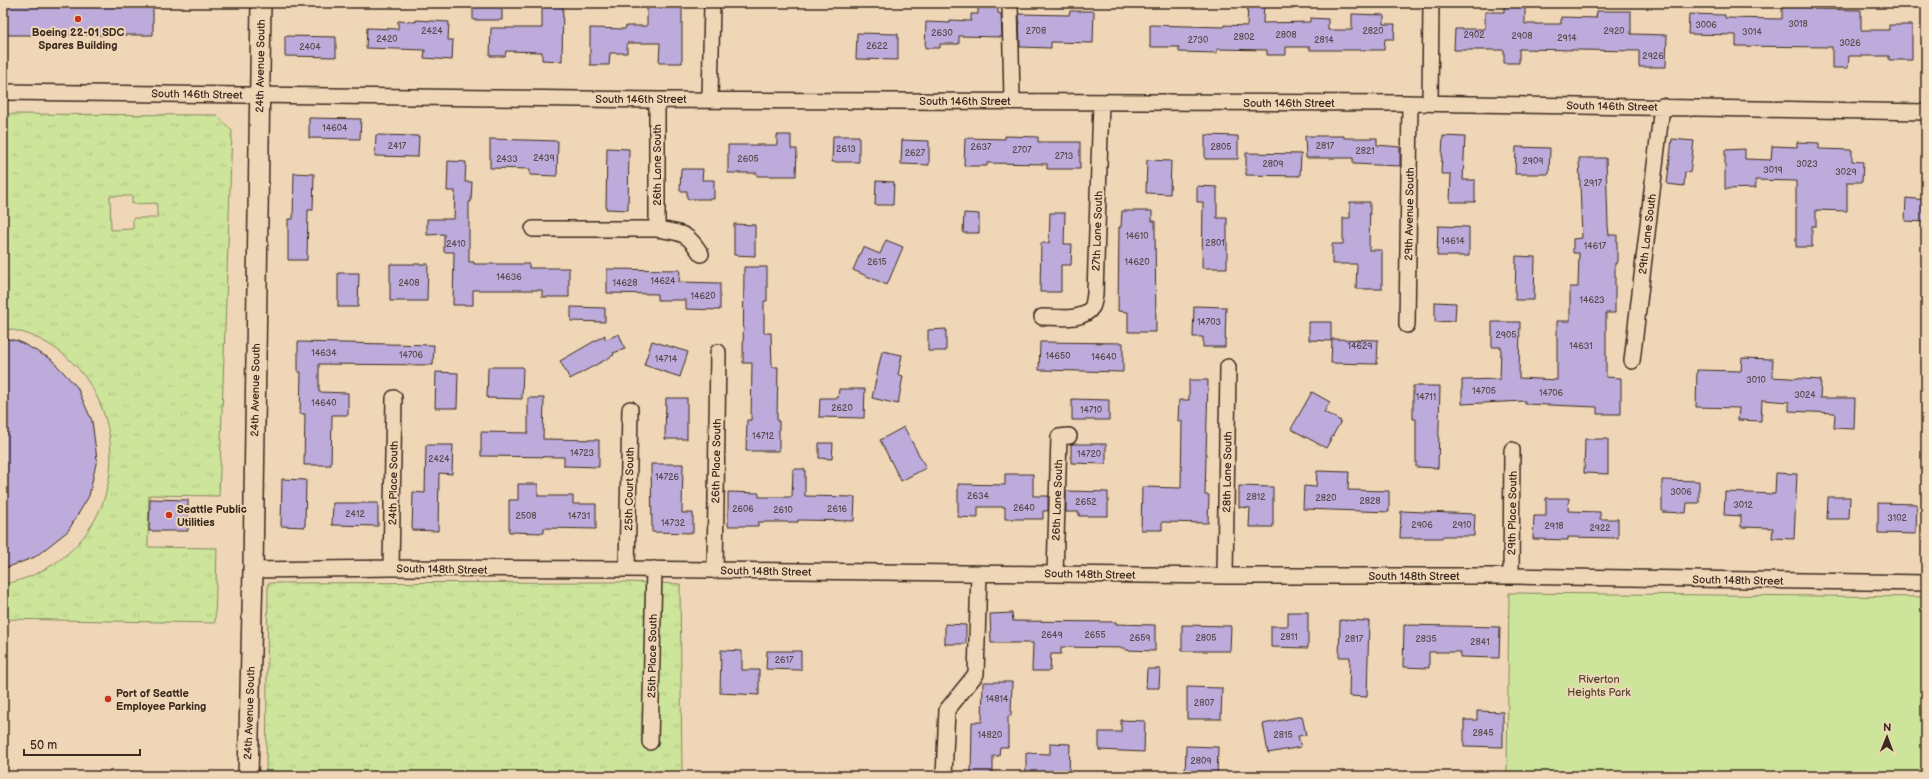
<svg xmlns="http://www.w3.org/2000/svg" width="1929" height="779" font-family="'Balsamiq Sans',sans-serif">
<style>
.grass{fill:url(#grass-tufts);stroke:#84885c;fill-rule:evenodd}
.green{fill:#cde59b;stroke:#84885c}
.building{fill:#bcabdb;stroke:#3b2a1e}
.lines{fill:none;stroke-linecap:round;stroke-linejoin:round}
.minor-casing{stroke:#3b2a1e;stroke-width:18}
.tertiary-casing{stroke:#3b2a1e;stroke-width:22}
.minor{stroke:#efd6b7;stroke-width:15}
.tertiary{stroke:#efd6b7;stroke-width:19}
.poi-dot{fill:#c8321e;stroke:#efd6b7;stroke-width:1.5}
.labels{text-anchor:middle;stroke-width:4;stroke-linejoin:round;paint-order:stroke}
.number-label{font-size:9px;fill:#5b4a4d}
.poi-label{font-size:11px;font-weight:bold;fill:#3b2a1e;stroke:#efd6b7;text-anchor:start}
.street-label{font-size:11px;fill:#3b2a1e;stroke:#efd6b7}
.park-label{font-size:11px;fill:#514631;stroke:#efd6b7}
</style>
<defs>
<pattern id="grass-tufts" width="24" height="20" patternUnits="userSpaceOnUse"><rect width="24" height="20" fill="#cde59b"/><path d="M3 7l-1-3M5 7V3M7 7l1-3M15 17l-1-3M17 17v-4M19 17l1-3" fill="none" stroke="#b1c585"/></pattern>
</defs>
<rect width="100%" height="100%" fill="#efd6b7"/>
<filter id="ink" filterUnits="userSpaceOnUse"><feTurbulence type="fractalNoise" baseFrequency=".025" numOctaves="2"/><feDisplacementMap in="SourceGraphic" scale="8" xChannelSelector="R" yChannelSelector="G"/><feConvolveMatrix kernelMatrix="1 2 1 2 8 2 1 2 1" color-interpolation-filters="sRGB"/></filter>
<g filter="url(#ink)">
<path class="grass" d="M3,114l214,1 15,16 -13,365 -70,-1 -1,52 69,1 -2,75 -212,-4v-35c21,-3 41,-13 58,-25 88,-68 54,-214 -58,-231zM110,196h22v8l25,-1v15h-24v11l-22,1z
M624,582l56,2 2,192h-416l2,-193z"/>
<path class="green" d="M1509,593l417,4v179h-419z"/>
<path class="building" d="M3,3h150v32h-150z
M473,3h29v17h-29z
M542,3h21l-1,58 -20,-1v-8l-36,-1 -1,5h-15l1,-28h51z
M647,3h35v60h-23l1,-20h-33v10h-17l-1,12h-19v-37l35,1 1,-3h21z
M1504,3h21v21h36v-7l35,1 1,-7h34v23l36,1 -1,32h-27v-16l-120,-2v14h-15v-13h-50l1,-21h30v-17h19z
M1782,3h33l-1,6 47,1v20h28v-5h23v35h-23v-4h-40l-1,12h-16v-21l-96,-1v-11l-48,-1 1,-20 36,1v3l57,1z
M978,4h20v9l3,1 1,23 -43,-1v8h-19v4h-15l1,-26 24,1v-3l21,1v-7h7z
M1248,4h16l-1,19 47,-1v-4l18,1v11h24v-16l32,1v9h11l-1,15h-9l-1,11h-74v-3h-24v8h-19v-5l-50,-1v4l-38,-1v-5h-29v-22l74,2v-2l23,1z
M1070,11h24l-1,32 -42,-1v6l-31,-1 -1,-33 50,1z
M416,20l33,2 -1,18h5l-1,20 -28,-2 1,-8 -59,-2 1,-20 31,1v-8l18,1z
M857,33l41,1v26l-42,-1z
M285,36l51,1v20l-51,-1z
M309,118l52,1 -1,20 -51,-1z
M376,135l43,1 -1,21 -43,-1z
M777,135h14v14h6l-1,27h-39v-3h-29v-28h49z
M1205,135l33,1v23h-33z
M833,136h26v26h-27z
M1005,136l33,1v5h42v27h-33v-5l-60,-1v3h-23l1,-28 40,1z
M1305,136h39v2h33v7l23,2v19l-47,-2v-6h-47z
M1443,136l22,1 -2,43h12v22h-25l1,-28h-10z
M490,139l68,2 -1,35 -27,-1v-6l-40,-1z
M1672,139l22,2 -4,32 -5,-1 -1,14 -17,-2z
M902,140l27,1v24l-28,-1z
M1797,142l22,1v6l33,1v11l11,1 -1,20h-15v29l-31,-1v16h-4v21h-16v-66l-41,-1 1,8 -31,1v-39l20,-1v10l26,1 1,-14 25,1z
M1516,147l34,1 -1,26h-34z
M607,148l22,1 -1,61 -22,-1z
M1246,153l55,1 -1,22 -54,-1z
M1579,158h27l2,68 1,9h8v28h-2v50h-9v64l15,1v36h-24v-7l-72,-3v-3l-63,3v-24l38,-1 1,-32h-9v-25h28l-1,56 38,2v-59h13v-34h8l1,-34h-6v-14l9,-1z
M1147,160l24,1 -1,33 -24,-1z
M448,161l18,1 -1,20h7l-1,20h-2v60h5v2h55v4h40v29h-27v-7h-69v15h-20l1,-53h-10v-18l-17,1v-16h27l1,-28h-8z
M681,169h22l-1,11h12v19h-27v-8h-7z
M294,173l20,1 -1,36h-5l-1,50h-19v-41h5z
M876,181l18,1 -1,23h-18z
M1197,186l20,1v31h10v50h-25l1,-66h-6z
M1906,198l20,2v22l-21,-1z
M1350,202h20l-1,48h13v39h-26l1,-25h-25v-20h11v-26h7z
M1122,211h30v10h3l1,111h-28v-20l-10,-1 1,-84h2z
M964,213l15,1v19h-16z
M1050,213h15l-1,31h8l-1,21h-10v27h-21l1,-49h8z
M734,224l21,1v31l-21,-1z
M1438,226l31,1v29h-32z
M886,240l17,7 -16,38 -34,-15 10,-23 17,7z
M1516,256l19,1 -1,43h-19z
M390,264h38l-1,37h-37z
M744,267h23v34h-3v32h7l1,34h6l-1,54h2v30h-33l1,-31h4l1,-57h-9z
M607,269l73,1 -1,12 41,1v27l-34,-1v-9h-29v-6l-50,-1z
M338,273h21l-1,34h-20z
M1435,302l21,1 -1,18 -20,1z
M1194,306l32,1 -1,40h-22v-10h-10z
M571,307l34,1v14l-34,-1z
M1309,322h22v19l-22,-1z
M946,329v22h-18v-21z
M619,334l6,15 -12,4 1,2 -44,24 -10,-18 45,-26v5z
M3,338l15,3 33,18 26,28 15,34 5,38 -8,37 -21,35 -33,26 -32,12z
M1332,339l46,1 -1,24 -46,-1z
M652,341l36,11 -8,25 -36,-12z
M298,342l136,3 -1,20 -114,-1v28l29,1v22h-16l-1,50h-27l1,-51h-5l1,-42h-3z
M1040,342l83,1v29l-84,-2z
M882,351l20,4 -4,20 5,1 -5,28 -26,-6z
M1742,358l31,1 -1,18 49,3 -1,18h35l-1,31 -20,-1 1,-15 -46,-2v-9l-27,-2 -1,21 -23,-1 1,-12 -43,-1 1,-37 44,1z
M488,367h35l-1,32 -35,-1z
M436,372l22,1 -1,35h-22z
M1189,380h19l-3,115h4l-1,28 -46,-1v8h-21l1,-43 39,1 1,-67h-4l1,-21h10z
M1413,386h27l-2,82 -22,-1v-48h-3z
M839,389h26l-1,29 -45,-1 1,-19h18z
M1312,392l18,10 -6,10 17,9 -15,27 -35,-19z
M528,398h16l-1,41 56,1v27l-35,-1v-9l-83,-1v-24l47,1z
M666,398h21v41h-22z
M1072,399l37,1v20h-37z
M904,427l22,41 -25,13 -21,-41z
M1585,439h23v35l-24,-1z
M819,443h14l-1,16 -13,-1z
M1071,444h35v20l-35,-1z
M426,445h27l-1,29 -13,-1 -1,58 -26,-1 1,-38 12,1z
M651,464h32l-1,49h11v20l-41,-1z
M793,469h12v27l50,1 -1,24 -56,-1v2h-40v4h-30v-34l31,1v4h33z
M1317,471l32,1 -1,18 41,1v21l-86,-3 1,-23 12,1z
M1776,473l21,1 -3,65 -22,-1 1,-10 -32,-1v-11l-17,-1 1,-23 50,2z
M1005,474h28v22h15v15h-5v8h-38v-12h-27v11l-20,-1v-33l47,1z
M282,479l24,1 -1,47 -24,-1z
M1662,480l37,1v22h-12l-1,10 -24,-1z
M518,484h20v12h35v8h23v25l-52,-1v5l-35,-1v-32h9z
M1239,486l34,1v40h-24l1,-19 -11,-1z
M1066,491l42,1v24h-29v-4h-13z
M1828,497h22l-1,22h-22z
M1546,498h23l-1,13 32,1v7h18v19l-50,-1v3l-35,-1 1,-23h12z
M150,499l38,1v31h-39z
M333,503h45v23l-46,-1z
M1878,503l39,1 -1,30 -38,-1z
M1401,511l74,3 -1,22h-31l-1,2h-42z
M1288,612h20v36l-37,-1v-21h17z
M1012,613l1,8 103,1v2l39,1v26l-30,-1v-2l-64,-1v7h-10l-1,17h-18l1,-28h-42l-1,-29z
M1340,620l29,1 -2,76 -18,-1 1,-39h-11z
M945,624l21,1v19h-21z
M1182,625l49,1 -1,25h-48z
M1404,625l96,2 -1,31 -39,-1 1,-5h-32v16l-26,-1z
M721,650l21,1v19h17v25l-39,-2z
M767,651h34v19l-35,-1z
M1147,669h13l-1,19h-13z
M983,682h29l-1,34h-3v31h-8l-1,9h-6v20h-22l1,-54h10z
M1187,687l35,1 -1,31h-34z
M1477,711l26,1v35l-39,-1v-26h13z
M1302,716l4,19 -8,1 3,11 -33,6 -5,-29z
M1121,720l24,1 -1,31 -45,-2v-18h22z
M1050,743l20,1 -1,31 -43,-1v-21l24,1z
M1186,746l32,1 -1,29h-32z"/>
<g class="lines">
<defs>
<path id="minor" d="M1010,3l2,98
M3,92l654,8 753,3 516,9
M657,100v129c25,4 30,3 44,25
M710,100l2,-97
M1430,103l1,-100
M533,229h124
M1042,317c15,0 41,5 50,-10 2,-3 2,-9 3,-13l6,-192
M1407,325l3,-222
M1632,361l30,-255
M391,568l3,-170
M627,569l3,-160
M253,570l138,-2 236,1 598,7h286l415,7
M715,571l3,-219
M1055,574l4,-137 10,-1
M1225,576l3,-209
M1511,576l1,-126
M650,742l4,-173
M944,776l3,-66 29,-36 3,-101"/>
<path id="tertiary" d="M248,776l5,-206 8,-567"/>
</defs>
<use href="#minor" class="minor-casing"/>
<use href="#tertiary" class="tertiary-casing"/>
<use href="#minor" class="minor"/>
<use href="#tertiary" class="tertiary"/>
</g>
</g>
<g class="poi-dot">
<circle cx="78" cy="19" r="4"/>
<circle cx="169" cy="515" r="4"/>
<circle cx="108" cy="699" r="4"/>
</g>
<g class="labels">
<g class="number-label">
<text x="1798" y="27">3018</text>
<text x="1706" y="28">3006</text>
<text x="432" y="34">2424</text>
<text x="1036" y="34">2708</text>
<text x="1373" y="34">2820</text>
<text x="1614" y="34">2920</text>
<text x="1752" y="35">3014</text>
<text x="942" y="36">2630</text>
<text x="1286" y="38">2808</text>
<text x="1474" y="38">2902</text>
<text x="1522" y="39">2908</text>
<text x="1244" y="40">2802</text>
<text x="1567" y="41">2914</text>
<text x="387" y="42">2420</text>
<text x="1198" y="43">2730</text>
<text x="1324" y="43">2814</text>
<text x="1850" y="46">3026</text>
<text x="877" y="49">2622</text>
<text x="310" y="50">2404</text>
<text x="1653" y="59">2926</text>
<text x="335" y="131">14604</text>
<text x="397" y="149">2417</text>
<text x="1325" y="149">2817</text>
<text x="981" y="150">2637</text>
<text x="1221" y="150">2805</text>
<text x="846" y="152">2613</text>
<text x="1022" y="153">2707</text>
<text x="1365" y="154">2821</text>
<text x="915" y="156">2627</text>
<text x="1064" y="159">2713</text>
<text x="544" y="161">2439</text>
<text x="507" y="162">2433</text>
<text x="748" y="162">2605</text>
<text x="1533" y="164">2909</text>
<text x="1273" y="167">2809</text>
<text x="1807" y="167">3023</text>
<text x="1773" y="173">3019</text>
<text x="1846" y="175">3029</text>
<text x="1593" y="186">2917</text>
<text x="1137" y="239">14610</text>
<text x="1453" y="244">14614</text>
<text x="1215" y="246">2801</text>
<text x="456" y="247">2410</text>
<text x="1595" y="249">14617</text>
<text x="877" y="265">2615</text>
<text x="1137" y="265">14620</text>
<text x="509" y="280">14636</text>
<text x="663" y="284">14624</text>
<text x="409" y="286">2408</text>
<text x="625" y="286">14628</text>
<text x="703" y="299">14620</text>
<text x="1592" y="303">14623</text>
<text x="1209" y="325">14703</text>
<text x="1506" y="338">2905</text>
<text x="1360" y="349">14629</text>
<text x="1581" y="349">14631</text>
<text x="324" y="356">14634</text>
<text x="411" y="358">14706</text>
<text x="1058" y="359">14650</text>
<text x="1104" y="360">14640</text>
<text x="666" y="362">14714</text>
<text x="1756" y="383">3010</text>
<text x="1484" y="394">14705</text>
<text x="1551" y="396">14706</text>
<text x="1805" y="398">3024</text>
<text x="1426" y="400">14711</text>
<text x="324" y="406">14640</text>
<text x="842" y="411">2620</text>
<text x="1091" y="413">14710</text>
<text x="763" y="439">14712</text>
<text x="582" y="456">14723</text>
<text x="1089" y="457">14720</text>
<text x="439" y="462">2424</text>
<text x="667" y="480">14726</text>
<text x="1681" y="495">3006</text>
<text x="978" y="499">2634</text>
<text x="1256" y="500">2812</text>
<text x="1326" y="501">2820</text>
<text x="1370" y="504">2828</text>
<text x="1086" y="505">2652</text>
<text x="1743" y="508">3012</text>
<text x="1024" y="511">2640</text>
<text x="743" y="512">2606</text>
<text x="837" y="512">2616</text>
<text x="783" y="513">2610</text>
<text x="355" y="517">2412</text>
<text x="526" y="519">2508</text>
<text x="579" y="519">14731</text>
<text x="1897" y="521">3102</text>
<text x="673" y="526">14732</text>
<text x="1422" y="528">2906</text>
<text x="1462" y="528">2910</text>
<text x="1554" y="529">2918</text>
<text x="1600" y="531">2922</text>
<text x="1052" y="638">2649</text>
<text x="1095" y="638">2655</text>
<text x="1289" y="640">2811</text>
<text x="1140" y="641">2659</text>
<text x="1206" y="641">2805</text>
<text x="1354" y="642">2817</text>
<text x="1426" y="642">2835</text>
<text x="1480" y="645">2841</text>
<text x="784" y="663">2617</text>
<text x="997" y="702">14814</text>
<text x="1204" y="706">2807</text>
<text x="1483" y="736">2845</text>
<text x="990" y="738">14820</text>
<text x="1283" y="738">2815</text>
<text x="1201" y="764">2809</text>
</g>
<g class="poi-label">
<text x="78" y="36" text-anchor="middle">Boeing 22-01 SDC<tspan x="78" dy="13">Spares Building</tspan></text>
<text x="177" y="513">Seattle Public<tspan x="177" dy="13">Utilities</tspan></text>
<text x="116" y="697">Port of Seattle<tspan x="116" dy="13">Employee Parking</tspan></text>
</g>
<g class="street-label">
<text transform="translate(260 66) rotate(-89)" y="4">24th Avenue South</text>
<text transform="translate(197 94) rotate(1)" y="4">South 146th Street</text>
<text x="641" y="103">South 146th Street</text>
<text x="965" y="105">South 146th Street</text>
<text x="1289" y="107">South 146th Street</text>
<text transform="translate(1612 106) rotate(1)" y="4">South 146th Street</text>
<text transform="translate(657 165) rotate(-90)" y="4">26th Lane South</text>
<text transform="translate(1409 214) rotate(-89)" y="4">29th Avenue South</text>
<text transform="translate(1097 231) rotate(-88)" y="4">27th Lane South</text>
<text transform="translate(1647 234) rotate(-83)" y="4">29th Lane South</text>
<text transform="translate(255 390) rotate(-89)" y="4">24th Avenue South</text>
<text transform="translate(716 461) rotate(-89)" y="4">26th Place South</text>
<text transform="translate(1227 472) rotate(-89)" y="4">28th Lane South</text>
<text transform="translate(393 483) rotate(-89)" y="4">24th Place South</text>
<text transform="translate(629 489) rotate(-89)" y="4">25th Court South</text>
<text transform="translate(1057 500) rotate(-88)" y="4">26th Lane South</text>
<text transform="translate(1512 513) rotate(-89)" y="4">29th Place South</text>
<text transform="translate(442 569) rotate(1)" y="4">South 148th Street</text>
<text transform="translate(766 571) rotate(1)" y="4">South 148th Street</text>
<text transform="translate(1090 574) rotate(1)" y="4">South 148th Street</text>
<text x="1414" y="580">South 148th Street</text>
<text transform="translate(1738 580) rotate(1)" y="4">South 148th Street</text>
<text transform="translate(652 656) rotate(-89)" y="4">25th Place South</text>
<text transform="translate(249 713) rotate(-88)" y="4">24th Avenue South</text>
</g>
<g class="park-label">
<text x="1599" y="683">Riverton<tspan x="1599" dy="13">Heights Park</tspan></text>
</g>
</g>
<rect width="1929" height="779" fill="none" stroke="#efd6b7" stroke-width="16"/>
<rect x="8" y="8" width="1913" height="763" fill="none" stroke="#3b2a1e" stroke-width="1.5" filter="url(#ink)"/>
<g transform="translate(1887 737) rotate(1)" stroke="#efd6b7" stroke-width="3" paint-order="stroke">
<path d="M0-3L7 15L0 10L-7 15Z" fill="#3b2a1e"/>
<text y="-6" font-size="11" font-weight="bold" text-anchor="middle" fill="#3b2a1e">N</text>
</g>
<path d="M24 749v6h116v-6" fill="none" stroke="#3b2a1e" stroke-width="2"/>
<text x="30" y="749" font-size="12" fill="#3b2a1e" stroke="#efd6b7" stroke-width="3" paint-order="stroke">50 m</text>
</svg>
